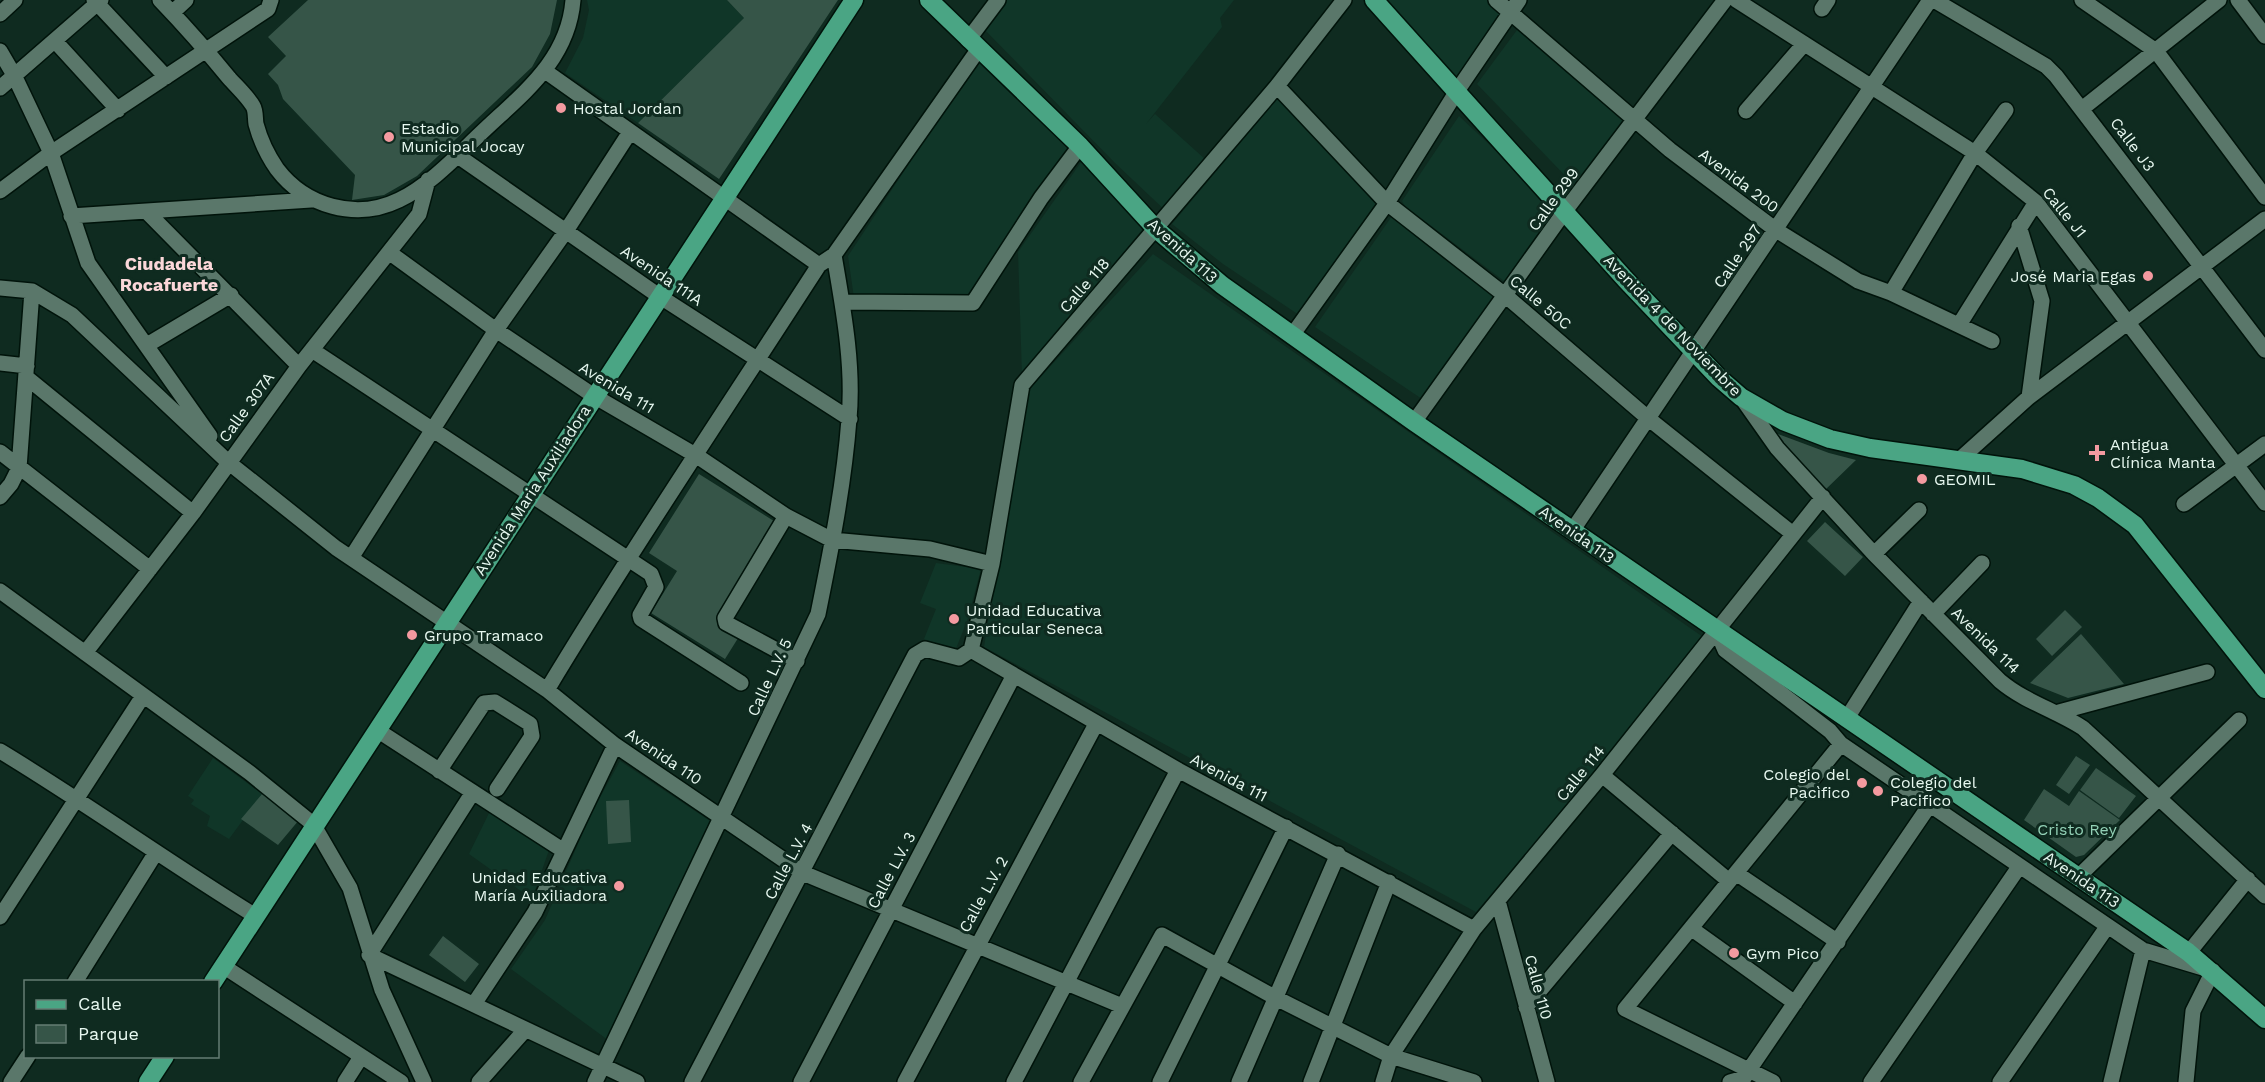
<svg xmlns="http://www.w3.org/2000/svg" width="2265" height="1082" font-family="'Work Sans',sans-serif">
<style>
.built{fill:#103628}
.green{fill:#365548}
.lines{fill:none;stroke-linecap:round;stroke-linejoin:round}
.minor-casing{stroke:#00130a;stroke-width:18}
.major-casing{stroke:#00130a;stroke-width:21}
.minor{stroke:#5a776a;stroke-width:15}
.major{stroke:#4aa584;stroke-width:18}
.poi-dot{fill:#f49aa0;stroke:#0f2b20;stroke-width:2}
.labels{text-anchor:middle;stroke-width:6;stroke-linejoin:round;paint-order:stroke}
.poi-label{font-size:16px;fill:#e7f8f0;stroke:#0f2b20;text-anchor:start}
.street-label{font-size:16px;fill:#e7f8f0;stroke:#0f2b20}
.park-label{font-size:16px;fill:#93d1b6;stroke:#0f2b20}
.neighbourhood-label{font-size:18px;font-weight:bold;fill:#fbd7d9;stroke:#0f2b20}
</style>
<rect width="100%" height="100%" fill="#0f2b20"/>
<path class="built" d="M587,0h140l17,18 -106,105 -73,-50 18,-35 6,-28z
M1004,0h230l-14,18 2,9 -76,97 9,-10 51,46 -37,54 -54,-51 -132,-135z
M1387,0h104l19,17 -52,63z
M1520,26l108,92 -51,70 -100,-104z
M979,58l92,89 -37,46 -61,102 -119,3 -6,-42z
M1277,99l30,24 74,82 -79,112 -79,-53 -51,-40z
M1459,116l99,93 -50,75 -103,-78 -3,-5z
M1084,158l62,67 -124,151 -4,-124z
M1392,216l106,82 -73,103 -110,-74z
M1153,254l550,383 -109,139 -118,136 -492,-265 42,-254z
M936,563l45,6 -14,52 -12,30 -31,-12 12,-30 -16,-6z
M213,758l49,36 -33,45 -22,-13 3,-10 -19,-12 3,-4 -6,-4z
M620,761l90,60 -102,219 -97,-71 34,-49 46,-106z
M490,811l59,39 -17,49 -63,-45z"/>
<path class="green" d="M308,0h249l-7,34 -18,33 -115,109 -33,19 -32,5 3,-25 -72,-76 -5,-14 -10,-11 18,-18 -18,-19z
M727,0h111l-119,179 -81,-56 106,-105z
M1767,430l62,23 27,7 -31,30z
M699,474l78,49 -61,96 24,16 -15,24 -74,-46 26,-42 -28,-18z
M1825,522l38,35 -18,19 -38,-35z
M2065,610l17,17 -30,29 -16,-17z
M2081,634l43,50 -56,14 -38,-15z
M2076,756l14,9 -21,29 -13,-9z
M2096,768l40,28 -17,22 -39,-28z
M2044,789l25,17 10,-15 41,29 -36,35 -8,2 -52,-37z
M262,794l37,26 -21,25 -37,-26z
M629,800l2,42 -23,2 -2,-43z
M443,936l36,28 -14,18 -36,-27z"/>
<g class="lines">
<defs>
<path id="minor" d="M94,0l72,77
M160,0c24,25 47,51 69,78 8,9 18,18 24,28 3,5 2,12 3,18 4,15 12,32 21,45 28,37 79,52 122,31 29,-14 55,-41 78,-63 42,-41 91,-74 96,-137
M1496,0l174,150 106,80 82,51 33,12 101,48
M1736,0l239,153 61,49 229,301
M1934,0l112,66 10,10 209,274
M2082,0l74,51 109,146
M2238,0l27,36
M1822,9l6,-9
M172,13l14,-13
M0,14l15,-14
M968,40l30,-40
M55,41l63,69
M0,51l14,24 37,78 -51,38
M545,71l274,194
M1277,86l110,117 119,93 143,123 144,115
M0,88l101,-88
M2083,108l136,-108
M1746,111l58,-67
M458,156l201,140 191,123
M147,212l152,154
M71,216l240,-16
M2019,226l23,75 -13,96
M390,253l106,77 98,66 103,60 89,60 46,24 98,9 62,15
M0,288l32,3 40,24 156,147 108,86 211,142 68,55 188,128 319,133
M1891,293l84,-140 31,-43
M842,302l131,1 68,-105 39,-52
M1959,325l77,-123
M1293,334l94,-131 70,-112 62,-91
M147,345l84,-50
M312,350l339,224 5,13 -16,28 1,4 100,64
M0,363l27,3
M26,377l167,136
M1741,397l36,51 97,106 126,127c25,21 55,29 83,47l182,168
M1414,422l151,-211 160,-211
M210,436l-122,-173 -37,-110 217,-144 3,-9
M0,452l150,117
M1959,460l70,-63 236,-178
M0,497l11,-13 8,-16 13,-177
M2184,504l81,-60
M786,516l-61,102 1,5 71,38
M1572,531l358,-531
M1874,554l45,-44
M351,558l145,-228 70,-99 64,-99
M0,591l250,182 63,51 37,64 32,102 42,92
M1933,614l49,-51
M1717,631l8,19 105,81 11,13 302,206 70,21 -20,40 -7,71
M971,650l207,120 296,159
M85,653l108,-140 106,-147 120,-152 9,-34
M547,690c87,-144 181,-284 272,-425l15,-10 144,-205
M2059,712l148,-40
M1847,718l74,-117
M377,730l187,121
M0,751c86,52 168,111 254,164
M439,771l45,-68 11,-1 35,22 2,12 -35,53
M1602,775l127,106
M473,792l-104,163 268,127
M1736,873l102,69
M2078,877l161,-157
M1498,901l49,181
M0,917l143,-221
M1692,929l103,74
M2182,961l66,-82
M223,966l178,116
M75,982l80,-128
M474,1004l61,-92 80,-167
M1526,1007l146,-174
M11,1082l17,-26
M345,1082l16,-25
M479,1082l46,-52
M595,1082l223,-468c13,-64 26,-129 31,-195 5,-54 -6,-111 -15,-164
M692,1082l223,-427 10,-6 34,9 12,-8 21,-86 30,-179 255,-299 67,-86
M801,1082l213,-407
M905,1082l191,-358
M1014,1082l164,-312
M1081,1082l81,-147 114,63 115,58 83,26
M1160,1082l126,-255
M1239,1082l99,-228
M1311,1082l78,-200
M1383,1082l8,-26 83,-127 128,-154 221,-278
M1730,1082l14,-4 5,-8 180,-264
M1773,1082l-148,-73 216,-265
M1871,1082l148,-215
M2000,1082l107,-155
M2111,1082l32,-132"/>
<path id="major" d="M929,0l151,146 76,83 66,56 192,137 774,530 77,67
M1374,0l251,279 94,99 22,19 42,24 47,18 40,9 152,21 52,16 24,13 37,27 130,164
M213,982l641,-982
M148,1082l17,-26"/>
</defs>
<use href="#minor" class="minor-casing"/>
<use href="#major" class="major-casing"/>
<use href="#minor" class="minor"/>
<use href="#major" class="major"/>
</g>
<g class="poi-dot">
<circle cx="561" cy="108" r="6"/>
<circle cx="389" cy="137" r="6"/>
<circle cx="2148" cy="276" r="6"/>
<path d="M2094 444h6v6h6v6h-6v6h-6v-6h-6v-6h6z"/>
<circle cx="1922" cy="479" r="6"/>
<circle cx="954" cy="619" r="6"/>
<circle cx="412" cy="635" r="6"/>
<circle cx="1862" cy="783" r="6"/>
<circle cx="1878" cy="791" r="6"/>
<circle cx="619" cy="886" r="6"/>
<circle cx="1734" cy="953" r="6"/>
</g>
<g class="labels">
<g class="poi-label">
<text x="573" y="114">Hostal Jordan</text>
<text x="401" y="134">Estadio<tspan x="401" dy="18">Municipal Jocay</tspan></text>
<text x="2136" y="282" text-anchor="end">José Maria Egas</text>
<text x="2110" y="450">Antigua<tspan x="2110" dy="18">Clínica Manta</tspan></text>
<text x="1934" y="485">GEOMIL</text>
<text x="966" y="616">Unidad Educativa<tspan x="966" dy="18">Particular Seneca</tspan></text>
<text x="424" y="641">Grupo Tramaco</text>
<text x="1850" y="780" text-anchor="end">Colegio del<tspan x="1850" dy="18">Pacìfico</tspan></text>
<text x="1890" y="788">Colegio del<tspan x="1890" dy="18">Pacifico</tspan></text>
<text x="607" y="883" text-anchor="end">Unidad Educativa<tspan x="607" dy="18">María Auxiliadora</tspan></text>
<text x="1746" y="959">Gym Pico</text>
</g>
<g class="street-label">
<text transform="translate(2133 144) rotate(53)" y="6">Calle J3</text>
<text transform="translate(1739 180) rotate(37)" y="6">Avenida 200</text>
<text transform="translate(1553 199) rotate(-54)" y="6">Calle 299</text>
<text transform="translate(2065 212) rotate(51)" y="6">Calle J1</text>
<text transform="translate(1183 250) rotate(42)" y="6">Avenida 113</text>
<text transform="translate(1737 256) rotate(-56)" y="6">Calle 297</text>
<text transform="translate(662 275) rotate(34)" y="6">Avenida 111A</text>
<text transform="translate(1084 285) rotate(-49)" y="6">Calle 118</text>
<text transform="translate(1541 302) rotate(40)" y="6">Calle 50C</text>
<text transform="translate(1673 325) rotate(46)" y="6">Avenida 4 de Noviembre</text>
<text transform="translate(617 387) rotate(31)" y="6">Avenida 111</text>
<text transform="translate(246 407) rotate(-54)" y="6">Calle 307A</text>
<text transform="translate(532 490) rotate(-57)" y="6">Avenida Maria Auxiliadora</text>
<text transform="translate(1577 534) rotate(35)" y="6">Avenida 113</text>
<text transform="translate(1986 640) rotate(44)" y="6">Avenida 114</text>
<text transform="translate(769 677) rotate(-65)" y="6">Calle L.V. 5</text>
<text transform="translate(664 756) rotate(34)" y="6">Avenida 110</text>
<text transform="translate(1580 773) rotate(-51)" y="6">Calle 114</text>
<text transform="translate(1229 777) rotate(28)" y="6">Avenida 111</text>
<text transform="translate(788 861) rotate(-62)" y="6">Calle L.V. 4</text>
<text transform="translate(891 870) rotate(-62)" y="6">Calle L.V. 3</text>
<text transform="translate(2082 879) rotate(34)" y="6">Avenida 113</text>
<text transform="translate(983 894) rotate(-61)" y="6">Calle L.V. 2</text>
<text transform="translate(1539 987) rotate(75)" y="6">Calle 110</text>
</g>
<g class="park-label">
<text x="2077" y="835">Cristo Rey</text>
</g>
<g class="neighbourhood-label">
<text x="169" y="270">Ciudadela<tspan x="169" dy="21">Rocafuerte</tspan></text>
</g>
</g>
<rect x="24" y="980" width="195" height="78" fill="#0f2b20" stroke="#657d73" stroke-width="1.5"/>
<rect x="36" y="1000" width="30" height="9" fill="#4aa584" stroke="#657d73" stroke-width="1.5"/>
<text x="78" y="1010" font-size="18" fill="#e7f8f0">Calle</text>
<rect x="36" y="1025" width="30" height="18" fill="#365548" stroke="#657d73" stroke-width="1.5"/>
<text x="78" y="1040" font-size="18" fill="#e7f8f0">Parque</text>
</svg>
